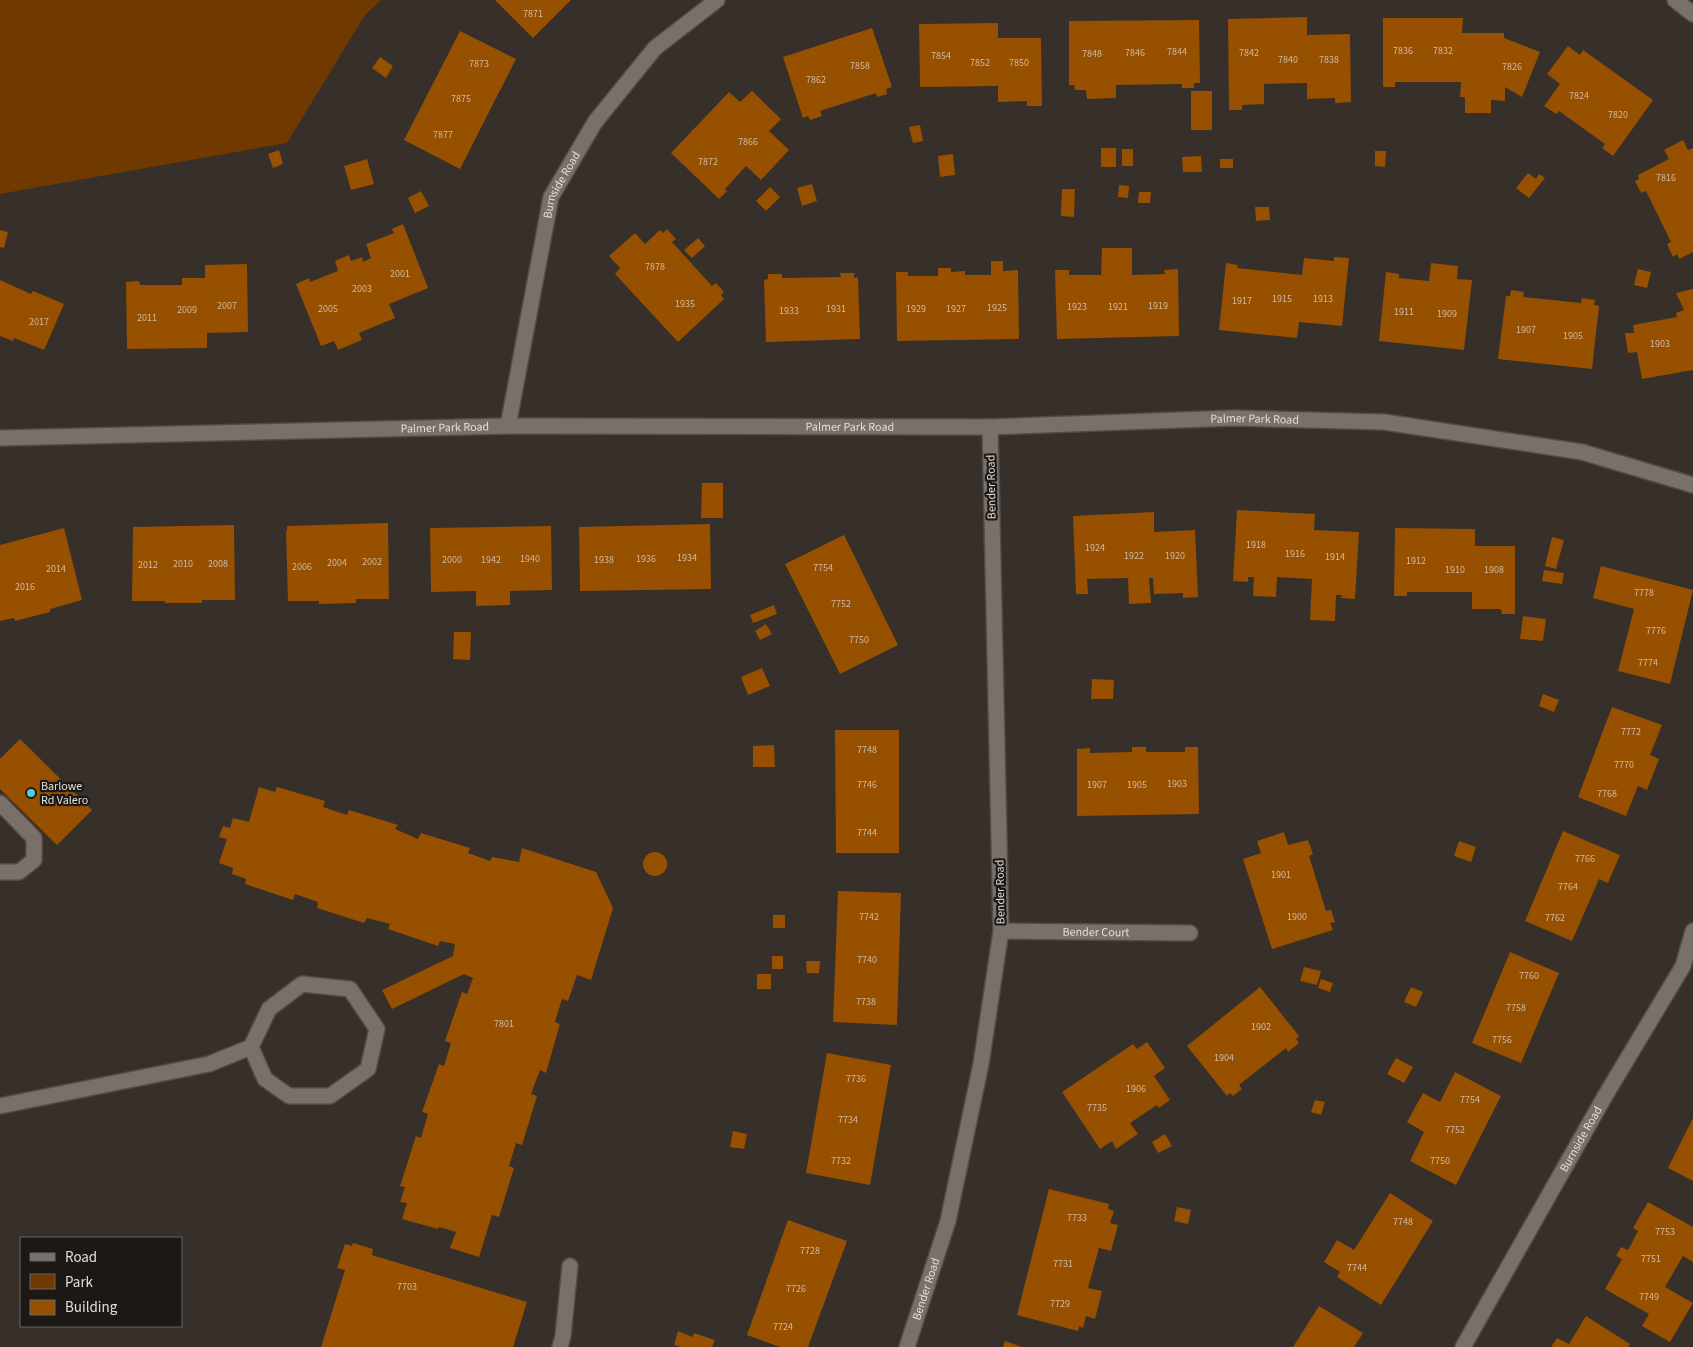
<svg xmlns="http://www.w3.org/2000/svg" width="1693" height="1347" font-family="'Source Sans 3',sans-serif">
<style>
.green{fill:#6f3900}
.building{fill:#974f00}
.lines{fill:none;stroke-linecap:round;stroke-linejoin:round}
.lane-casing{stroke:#514a46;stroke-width:18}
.street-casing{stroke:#514a46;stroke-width:18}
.lane{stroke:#79706a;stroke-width:15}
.street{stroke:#79706a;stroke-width:15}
.poi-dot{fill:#53cbdb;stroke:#1b1815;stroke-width:2}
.labels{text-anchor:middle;stroke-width:4.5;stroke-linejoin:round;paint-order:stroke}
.number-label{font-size:10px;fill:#cfbaa3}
.street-label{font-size:12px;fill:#e2ddd9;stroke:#1b1815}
.poi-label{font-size:12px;fill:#e2ddd9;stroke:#1b1815;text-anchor:start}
</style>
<rect width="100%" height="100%" fill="#362f2a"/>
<path class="green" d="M0,0h381l-16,15 -78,128 -287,51z"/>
<path class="building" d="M495,0h76l-38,38z
M1307,17v18l43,-1 1,68 -16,1v-5l-28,1v-16l-43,1v20l-22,1v5h-13l-1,-91z
M1383,18h80l-1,15h42v5l36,14 -18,45 -17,-10v14l-14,-1v13h-26v-16h-5l1,-15h-66v5h-12z
M1199,20l1,63h-6v5h-12v-4l-66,1v13l-29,1 -1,-9h-11l-1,-5h-5v-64z
M998,23v15h43l1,68h-15v-5l-29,1v-16l-78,1 -1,-63z
M872,28l20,59 -6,2 1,5 -10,3 -1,-4 -56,18 2,5 -12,4 -2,-4 -5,2 -20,-61z
M460,31l56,28 -56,110 -56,-29z
M1568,46l12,9 3,-5 70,50 -40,56 -11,-8 3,-4 -46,-33 -3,3 -12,-8 16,-22 -13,-10z
M380,57l13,9 -7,12 -14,-10z
M752,91l29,28 -12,12 20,19 -28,30 -15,-14 -21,23 2,2 -8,8 -48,-46 58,-61 11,10z
M1191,91h21v39h-21z
M920,125l3,16 -10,2 -4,-16z
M1683,140l5,10 5,-2v104l-14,7 -2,-5 -4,3 -6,-13 4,-2 -25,-51 -5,2 -6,-12 4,-2 -1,-4 31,-16 -5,-9z
M1101,148h15v19h-15z
M1122,149h11v17h-11z
M279,150l4,14 -10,4 -5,-14z
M1375,151h11l-1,16 -10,-1z
M953,154l2,21 -15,2 -2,-21z
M1201,156l1,16h-19l-1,-15z
M367,159l7,25 -23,6 -7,-24z
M1220,159h13v9h-13z
M1528,173l8,6 3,-5 6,4 -16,20 -13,-10z
M812,184l5,17 -15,5 -5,-18z
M1119,185l10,1 -1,12 -10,-1z
M770,187l10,10 -14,14 -10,-10z
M1062,189h13l-1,28 -13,-1z
M421,191l8,15 -14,7 -7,-15z
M1139,192h12l-1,11h-12z
M1255,207h14l1,13 -14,1z
M403,224l25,64 -39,16 6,14 -36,15 3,7 -24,10 -4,-9 -13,5 -25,-62 13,-6 1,4 28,-11 -3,-10 14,-6 2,6 11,-4 1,5 8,-4 -5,-14 28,-11 -2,-4z
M667,229l9,10 -4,3 40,44 4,-3 8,9 -3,3 3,4 -46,43 -63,-68 5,-6 -11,-12 26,-23 10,11 15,-14 3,3z
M0,230l8,2 -4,16 -4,-1z
M698,238l7,8 -13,12 -8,-8z
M1102,248h30v27l33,-1 -1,-4 14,-1 1,67 -122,3 -2,-69h14v5h32z
M1334,257l15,1 -7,68 -43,-4 -2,16 -78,-8 7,-67 12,2 -1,3 65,7 2,-17 30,3z
M991,261h12v10l15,-1 1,69 -122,2 -1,-69h12v4h30v-8h13v4l14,-1v4h26z
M1431,263l27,3 -1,13 15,1 -8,70 -85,-9 7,-69 13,2v4l30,3z
M247,264l1,68 -41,1v15l-80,1 -1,-67 13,-1 1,4h42v-7h23v-13z
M1638,269l13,3 -4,16 -13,-3z
M840,273h14v5l4,-1 2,62 -94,3 -2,-62 4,-1v-5h14v4l59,-1z
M0,280l31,14 2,-3 31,13 -20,46 -30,-12 -1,3 -13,-5z
M1693,289v81l-51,9 -5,-27 -9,1 -3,-20h9l-1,-8 44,-8 -1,-4 8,-3 -8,-17z
M1511,290l13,2 -1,5 58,6 1,-5 13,2 -1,5 5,1 -7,63 -94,-10 8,-63h4z
M702,483h21v35h-22z
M1237,510l78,4 -1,16 45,2 -4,67 -14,-1 1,-3h-6l-1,26 -25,-1 2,-41 -35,-2 -1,20 -23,-1 1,-19h-6v5l-15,-1z
M1154,512v20l41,-2 3,67 -15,1v-5l-29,1 -1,-16h-4l2,25 -22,1 -1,-26 -41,1 1,15h-12l-3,-78z
M388,523l1,76h-33v4l-37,1v-3h-31l-2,-70h1v-5z
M710,524l1,65 -131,2 -1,-64z
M234,525l1,75h-33v3h-37v-2h-33l1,-74z
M551,526l1,64 -42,1v14l-34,1v-15l-45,1 -1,-64z
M64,528l18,72 -32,9v3l-35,9 -1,-3 -14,3v-76z
M1395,528l80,1v17h40v68h-13l-1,-5h-29v-17h-65v4h-13z
M844,535l54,110 -58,29 -55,-110z
M1552,537l12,3 -8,29 -11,-3z
M1601,566l92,24 -23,94 -52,-13 16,-62 -41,-11z
M1544,570l20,3 -2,11 -20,-3z
M774,605l3,9 -24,9 -3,-8z
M1523,616l23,3 -3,22 -23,-2z
M766,624l6,10 -12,6 -5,-9z
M454,632h17l-1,28 -17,-1z
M762,668l8,18 -22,9 -7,-18z
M1092,679l22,1 -1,19h-22z
M1543,694l16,6 -5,12 -15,-6z
M1612,707l50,18 -12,30 9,4 -12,31 -9,-4 -12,30 -48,-19z
M835,730h64v123h-63z
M20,739l72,71 -35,35 -57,-56v-30z
M774,745l1,22h-22v-21z
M1132,747h14v5h39v-5h13l1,67 -122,2v-67l13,-1v5l42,-1z
M259,787l16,5 2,-5 48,14 -2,6 24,8 2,-5 49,15 -3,4 23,10 3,-6 49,15 -2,5 22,8 2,-4 27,5 3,-14 74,24 17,36 -22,72 -14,-5 -9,26 -6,-2 -7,23 5,2 -14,49 -6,-3 -9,24 6,2 -15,49 -6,-2 -7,23 5,2 -15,49 -7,-2 -13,42 -29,-9 6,-16 -17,-5 -1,2 -36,-10 5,-16 -7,-1 5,-15 -5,-1 16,-50 5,2 7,-24 -6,-2 17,-48 5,2 7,-23 -6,-2 17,-49 5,2 6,-16 -9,-4 -72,35 -10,-19 71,-34 2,-12 -15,-3 -2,5 -50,-17 2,-5 -23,-6 -3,5 -47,-15 1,-6 -23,-8 -2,6 -48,-16 1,-5 -14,-5 1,-6 -14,-5 8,-24 -8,-2 4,-11 7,2 3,-10 16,4z
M1563,831l57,24 -12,28 -9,-4 -27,62 -47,-20z
M1284,832l4,13 20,-5 5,14 -4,2 17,55 5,-1 4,12 -5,1 3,7 -61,19 -29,-90 18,-6 -4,-12z
M1459,841l17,6 -5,15 -17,-6z
M643 864a12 12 0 1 1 24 0a12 12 0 1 1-24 0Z
M838,891l63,2 -4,132 -64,-3z
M773,915h12v13h-12z
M1510,952l49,21 -38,90 -49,-20z
M772,956h11v13h-11z
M806,961h14l-1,12h-12z
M1304,967l17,4 -4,14 -17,-4z
M757,974h14v15h-14z
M1321,979l12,4 -3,9 -12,-4z
M1260,987l39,49 -3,3 3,4 -11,9 -2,-4 -47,37 3,4 -9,7 -3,-3 -3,3 -40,-50z
M1411,987l12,5 -7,15 -12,-5z
M1147,1042l18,26 -11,8 16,24 -11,8 -2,-3 -27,18 8,11 -22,15 -4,-8 -12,8 -38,-57 71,-48 4,5z
M827,1053l64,12 -21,120 -64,-12z
M1396,1058l17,9 -9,16 -17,-9z
M1455,1072l46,24 -45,89 -46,-24 14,-29 -17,-10 16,-29 17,9z
M1315,1100l10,2 -4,13 -10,-3z
M1693,1118v63l-25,-13z
M733,1131l14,3 -3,15 -14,-2z
M1165,1134l7,12 -14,7 -6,-11z
M1049,1189l60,15 -1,5 6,2 -4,12 8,2 -7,26 -12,-3 -11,40 14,3 -7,28 -9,-3 -3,12 -4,-2 -1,5 -61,-16z
M1390,1193l43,28 -52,84 -44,-28 3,-5 -16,-10 13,-22 17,10z
M1648,1202l45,25v35l-10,-6 -18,31 28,16 -23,39 -28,-16 7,-12 -44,-25 17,-30 -6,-3 5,-9 7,3 10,-19 -5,-3z
M1177,1207l14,3 -3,14 -14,-3z
M788,1220l59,21 -39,106h-28l-33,-12z
M353,1243l20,6 -1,6 155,47 -14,45h-192l24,-77 -8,-2 8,-24 7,2z
M1319,1306l44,27 -9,14h-61z
M1586,1316l44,28 -2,3h-77l6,-9 12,6z
M678,1331l14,6 2,-4 21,7 -3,7h-31l-7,-2z
M1005,1341l17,6h-19z"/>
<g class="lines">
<defs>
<path id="lane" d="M0,803l34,35v22l-15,12h-19
M0,1106l209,-42 42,-17 18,-38 33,-25 48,5 27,40 -9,40 -38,27h-41l-24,-17 -14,-32
M560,1347l3,-11 7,-70"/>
<g id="street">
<path d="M1675,0l18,14"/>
<path id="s1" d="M508,426l43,-229 44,-75 60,-74 62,-48"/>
<path id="s2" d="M0,438l508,-12 482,1 244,-9 150,4 198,30 111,33"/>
<path id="s3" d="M1001,931l189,2"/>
<path id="s4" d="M907,1347l41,-126 33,-157 20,-133 -11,-504"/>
<path id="s5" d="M1463,1347l142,-251 78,-130 10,-35"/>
</g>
</defs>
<use href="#lane" class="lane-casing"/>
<use href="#street" class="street-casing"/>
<use href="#lane" class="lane"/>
<use href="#street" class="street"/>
</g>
<circle class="poi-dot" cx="31" cy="793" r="5"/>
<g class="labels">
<g class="number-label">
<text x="533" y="17">7871</text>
<text x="1403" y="54">7836</text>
<text x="1443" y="54">7832</text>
<text x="1177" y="55">7844</text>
<text x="1135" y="56">7846</text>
<text x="1249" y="56">7842</text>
<text x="1092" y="57">7848</text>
<text x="941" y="59">7854</text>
<text x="1288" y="63">7840</text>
<text x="1329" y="63">7838</text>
<text x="980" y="66">7852</text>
<text x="1019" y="66">7850</text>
<text x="479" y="67">7873</text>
<text x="860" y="69">7858</text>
<text x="1512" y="70">7826</text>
<text x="816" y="83">7862</text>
<text x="1579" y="99">7824</text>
<text x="461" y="102">7875</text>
<text x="1618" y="118">7820</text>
<text x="443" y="138">7877</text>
<text x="748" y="145">7866</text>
<text x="708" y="165">7872</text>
<text x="1666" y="181">7816</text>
<text x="655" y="270">7878</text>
<text x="400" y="277">2001</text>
<text x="362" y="292">2003</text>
<text x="1282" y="302">1915</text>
<text x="1323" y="302">1913</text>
<text x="1242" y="304">1917</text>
<text x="685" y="307">1935</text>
<text x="227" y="309">2007</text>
<text x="1158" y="309">1919</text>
<text x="1077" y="310">1923</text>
<text x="1118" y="310">1921</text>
<text x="997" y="311">1925</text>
<text x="328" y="312">2005</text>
<text x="836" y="312">1931</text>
<text x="916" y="312">1929</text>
<text x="956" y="312">1927</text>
<text x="187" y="313">2009</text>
<text x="789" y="314">1933</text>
<text x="1404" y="315">1911</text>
<text x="1447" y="317">1909</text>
<text x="147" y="321">2011</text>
<text x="39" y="325">2017</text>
<text x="1526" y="333">1907</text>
<text x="1573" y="339">1905</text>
<text x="1660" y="347">1903</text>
<text x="1256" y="548">1918</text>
<text x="1095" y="551">1924</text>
<text x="1295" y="557">1916</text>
<text x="1134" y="559">1922</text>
<text x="1175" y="559">1920</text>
<text x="1335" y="560">1914</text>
<text x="687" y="561">1934</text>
<text x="530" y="562">1940</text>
<text x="646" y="562">1936</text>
<text x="452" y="563">2000</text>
<text x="491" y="563">1942</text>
<text x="604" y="563">1938</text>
<text x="1416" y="564">1912</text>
<text x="372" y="565">2002</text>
<text x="337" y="566">2004</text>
<text x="183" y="567">2010</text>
<text x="218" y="567">2008</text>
<text x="148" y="568">2012</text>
<text x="302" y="570">2006</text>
<text x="823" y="571">7754</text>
<text x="56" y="572">2014</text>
<text x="1455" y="573">1910</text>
<text x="1494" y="573">1908</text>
<text x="25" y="590">2016</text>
<text x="1644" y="596">7778</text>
<text x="841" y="607">7752</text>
<text x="1656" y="634">7776</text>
<text x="859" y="643">7750</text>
<text x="1648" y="666">7774</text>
<text x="1631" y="735">7772</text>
<text x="867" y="753">7748</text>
<text x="1624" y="768">7770</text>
<text x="1177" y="787">1903</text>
<text x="867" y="788">7746</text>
<text x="1097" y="788">1907</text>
<text x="1137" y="788">1905</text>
<text x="1607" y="797">7768</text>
<text x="867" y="836">7744</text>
<text x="1585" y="862">7766</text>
<text x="1281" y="878">1901</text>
<text x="1568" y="890">7764</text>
<text x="869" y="920">7742</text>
<text x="1297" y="920">1900</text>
<text x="1555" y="921">7762</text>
<text x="867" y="963">7740</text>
<text x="1529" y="979">7760</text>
<text x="866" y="1005">7738</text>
<text x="1516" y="1011">7758</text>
<text x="504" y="1027">7801</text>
<text x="1261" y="1030">1902</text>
<text x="1502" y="1043">7756</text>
<text x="1224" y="1061">1904</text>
<text x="856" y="1082">7736</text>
<text x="1136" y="1092">1906</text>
<text x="1470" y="1103">7754</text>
<text x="1097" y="1111">7735</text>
<text x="848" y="1123">7734</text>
<text x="1455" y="1133">7752</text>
<text x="841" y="1164">7732</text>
<text x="1440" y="1164">7750</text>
<text x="1077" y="1221">7733</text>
<text x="1403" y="1225">7748</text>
<text x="1665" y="1235">7753</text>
<text x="810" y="1254">7728</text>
<text x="1651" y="1262">7751</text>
<text x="1063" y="1267">7731</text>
<text x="1357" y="1271">7744</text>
<text x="407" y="1290">7703</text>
<text x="796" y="1292">7726</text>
<text x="1649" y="1300">7749</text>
<text x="1060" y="1307">7729</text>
<text x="783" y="1330">7724</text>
</g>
<g class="street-label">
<text dy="4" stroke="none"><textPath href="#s1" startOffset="248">Burnside Road</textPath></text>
<text dy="4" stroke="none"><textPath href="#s2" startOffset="1255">Palmer Park Road</textPath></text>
<text dy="4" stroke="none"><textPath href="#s2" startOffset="850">Palmer Park Road</textPath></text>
<text dy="4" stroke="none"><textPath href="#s2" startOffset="445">Palmer Park Road</textPath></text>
<text transform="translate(991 487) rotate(-91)" y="4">Bender Road</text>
<text transform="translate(1000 892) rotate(-91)" y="4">Bender Road</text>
<text dy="4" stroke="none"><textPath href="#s3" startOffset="95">Bender Court</textPath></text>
<text dy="4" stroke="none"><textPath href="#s5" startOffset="239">Burnside Road</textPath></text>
<text dy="4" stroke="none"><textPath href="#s4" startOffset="61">Bender Road</textPath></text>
</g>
<g class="poi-label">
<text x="41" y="790">Barlowe<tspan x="41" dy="14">Rd Valero</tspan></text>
</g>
</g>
<rect x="20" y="1237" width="162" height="90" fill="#1b1815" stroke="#6b6763"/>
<rect x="30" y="1253" width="25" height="8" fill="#79706a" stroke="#6b6763"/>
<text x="65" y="1262" font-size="15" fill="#e2ddd9">Road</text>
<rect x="30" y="1274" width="25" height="15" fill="#6f3900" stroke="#6b6763"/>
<text x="65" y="1287" font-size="15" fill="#e2ddd9">Park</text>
<rect x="30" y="1300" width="25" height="15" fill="#974f00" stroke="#6b6763"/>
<text x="65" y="1312" font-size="15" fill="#e2ddd9">Building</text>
</svg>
